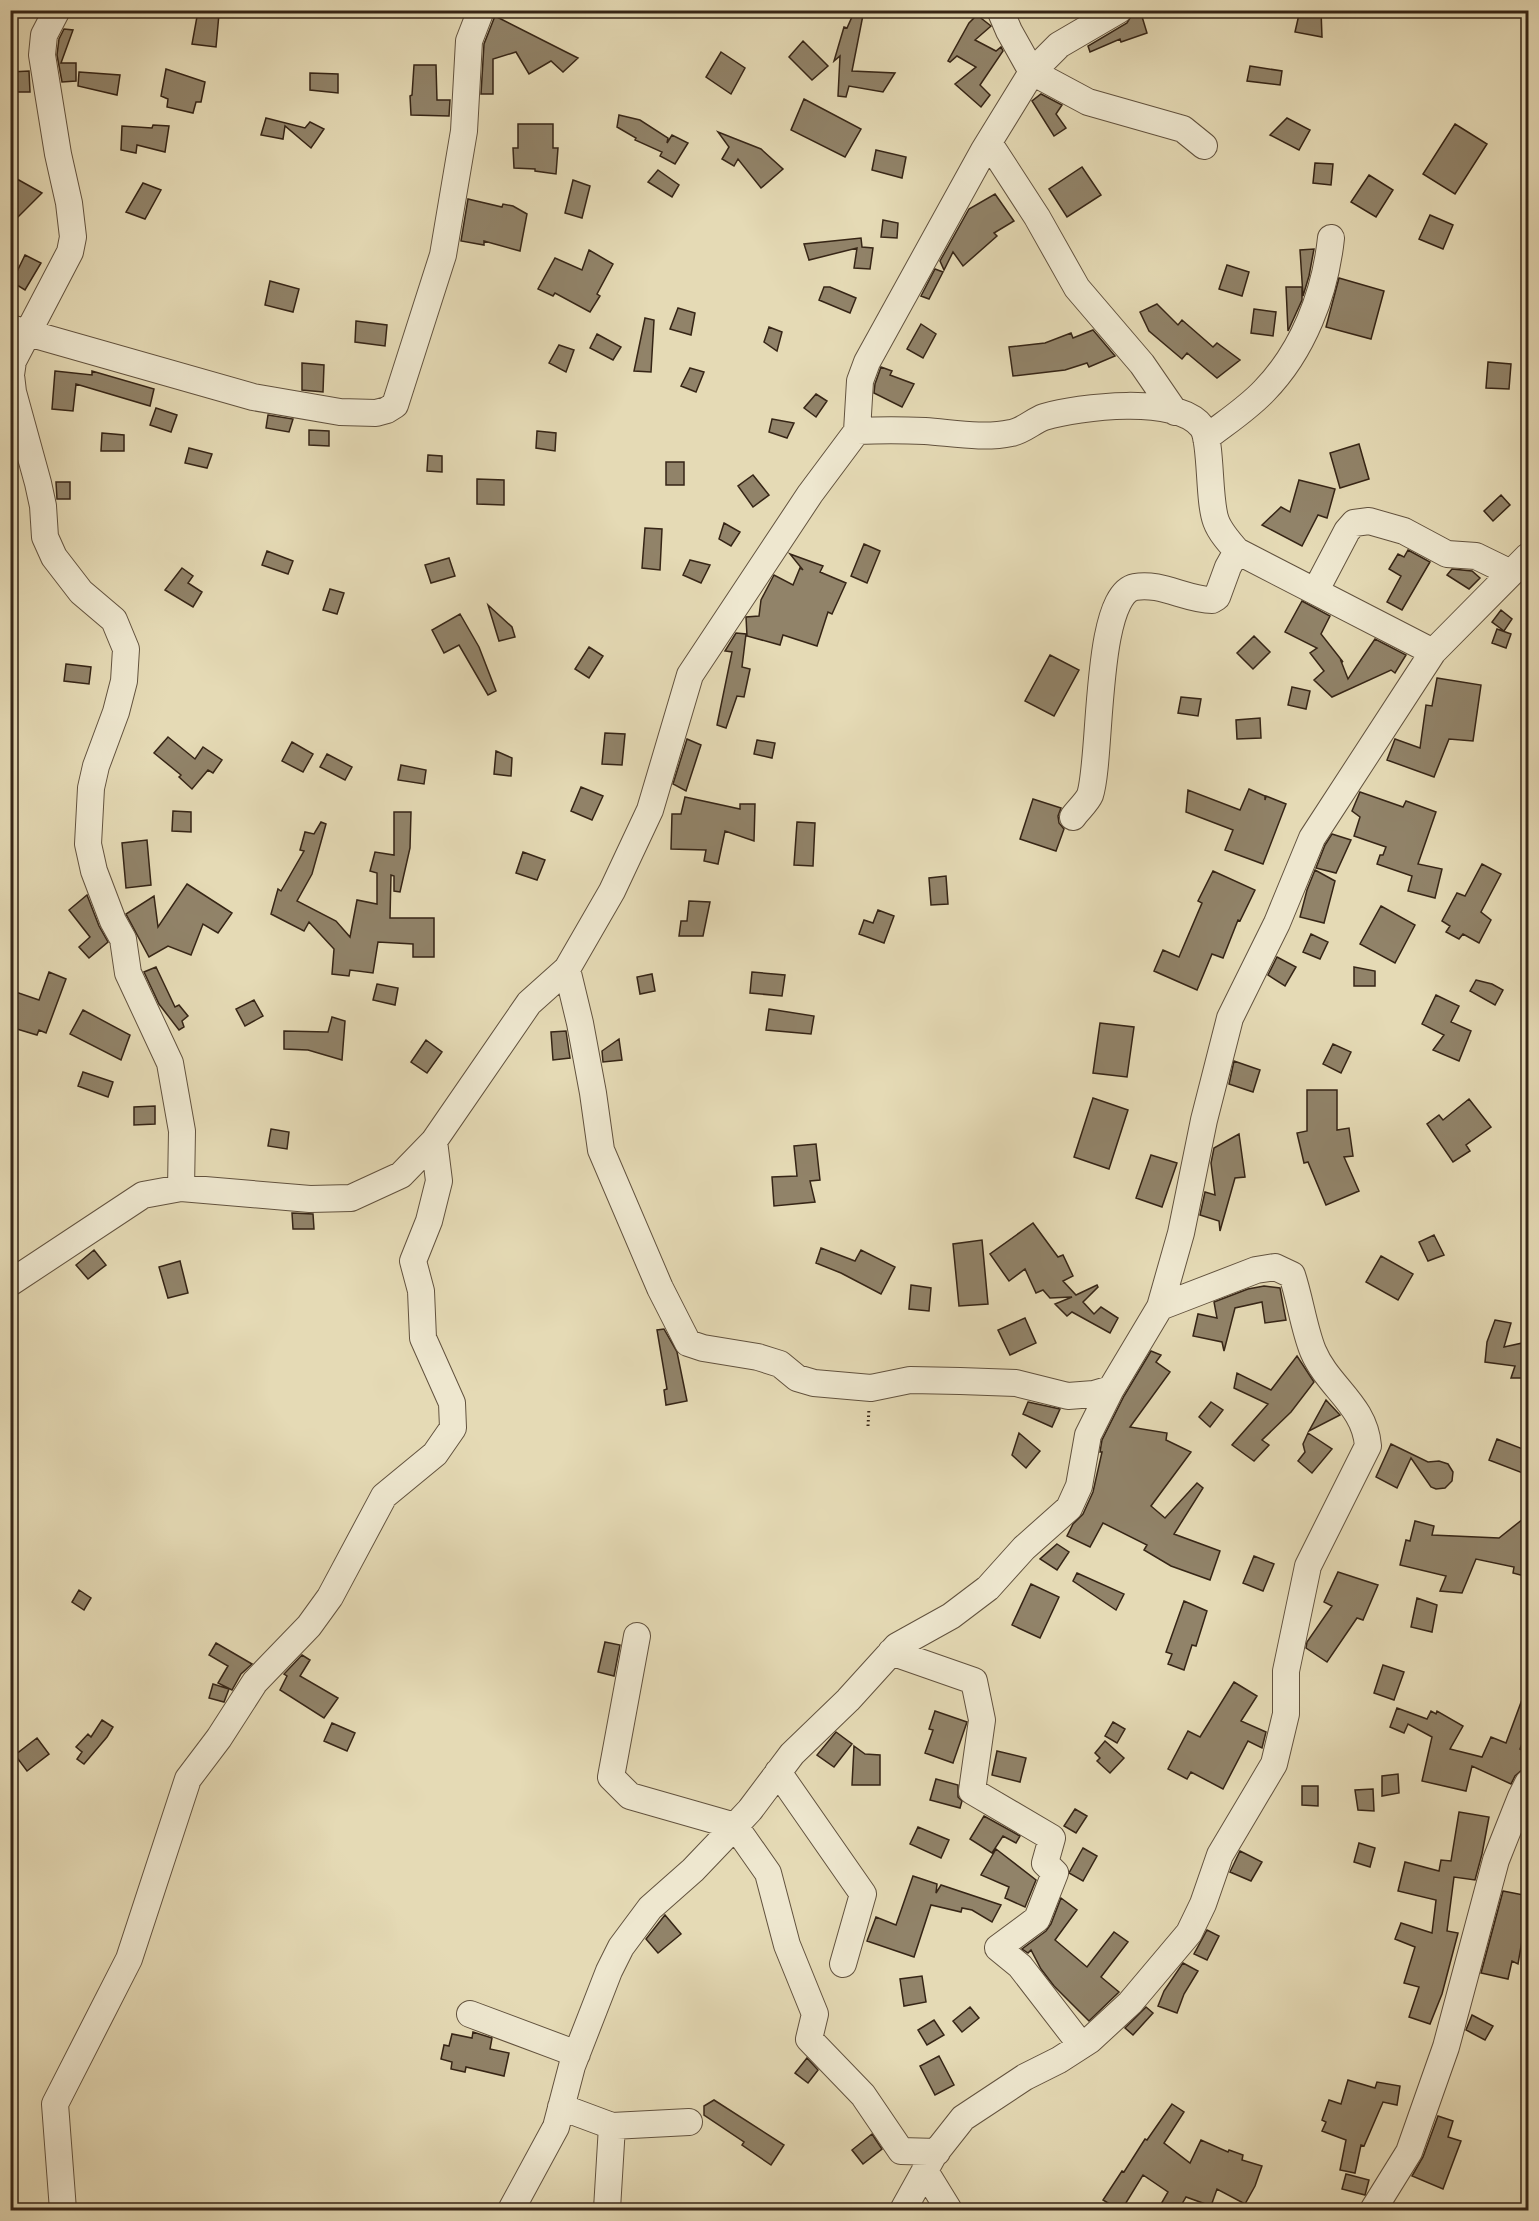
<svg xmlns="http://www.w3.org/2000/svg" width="1539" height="2221" font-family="'IM FELL French Canon',serif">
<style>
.building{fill:#918369;stroke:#362516;stroke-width:1.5}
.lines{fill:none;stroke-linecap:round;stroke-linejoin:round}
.minor-casing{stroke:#62523e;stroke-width:28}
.path{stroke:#362516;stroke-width:3;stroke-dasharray:1.5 3;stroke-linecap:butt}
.minor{stroke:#eee7cf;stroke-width:26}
</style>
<rect width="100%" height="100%" fill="#e5dab5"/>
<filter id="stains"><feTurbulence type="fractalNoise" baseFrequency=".00333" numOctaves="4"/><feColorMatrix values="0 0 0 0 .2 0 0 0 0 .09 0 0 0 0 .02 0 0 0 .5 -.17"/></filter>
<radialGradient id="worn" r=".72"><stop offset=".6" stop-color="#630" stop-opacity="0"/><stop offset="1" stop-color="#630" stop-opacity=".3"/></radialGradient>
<path class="building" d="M855,10h9l-12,61 43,2 -12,19 -34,-6 -3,11 -8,-1 2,-40 -6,5 10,-34 3,1z
M1140,10l7,23 -26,9 -1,-3 -30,13 -2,-6 39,-23 6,-10z
M1300,10h21l1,27 -27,-5z
M198,11l21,3 -3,33 -24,-3z
M977,15l14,11 -16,14 21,11 5,-4 2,4 -23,34 10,10 -9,12 -26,-23 21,-17 -19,-11 -7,6 -2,-1 21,-38z
M495,16l71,36 12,6 -15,14 -12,-11 -22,13 -13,-22 -23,7v35h-12l3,-50z
M64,29l9,1 -12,33h15v18l-14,1 -5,-27 2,-16z
M803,41l25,25 -16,14 -23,-23z
M721,52l24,16 -14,26 -25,-17z
M414,65h22l1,35h13l-1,16 -38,-1 -1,-19 2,-1z
M1250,66l32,5 -2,14 -33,-4z
M166,69l39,13 -4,20h-5l-3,11 -26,-6 1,-8 -7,-3z
M29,71l1,21h-20v-20z
M79,72l41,3 -3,20 -39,-9z
M310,73l28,1v19l-28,-3z
M1041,94l21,11 -6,9 10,14 -12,8 -22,-35z
M804,99l57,30 -16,28 -54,-27z
M619,115l21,5 28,18 -1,5 5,-8 16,8 -13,21 -15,-8 2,-4 -27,-12 1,-2 -19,-11z
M266,118l39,10 5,-6 14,7 -13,19 -26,-22 -2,13 -22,-4z
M1287,118l23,12 -11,20 -29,-15z
M518,124h35v24h5l-2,26 -21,-3v-2l-21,-1 -1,-20h5z
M1455,124l32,20 -32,50 -32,-20z
M153,125l16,1 -4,26 -28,-7 -1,8 -15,-3 1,-24 30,2z
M718,132l43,17 22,20 -22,19 -23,-29 -4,7 -12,-7 7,-12z
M876,150l30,7 -4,21 -30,-8z
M1315,163l18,1 -2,21 -18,-2z
M1082,167l19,28 -34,22 -18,-28z
M658,170l21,15 -7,12 -24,-15z
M1369,175l24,15 -17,27 -25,-15z
M17,179l25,14 -32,32v-38z
M573,180l17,6 -8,32 -17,-5z
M143,183l18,7 -16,29 -19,-7z
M995,194l19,27 -20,12 3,3 -34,30 -10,-14 -9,18 -4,-9 29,-52z
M468,199l34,8 1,-3 10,2 14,8 -7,37 -36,-10v4l-23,-4z
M1430,215l23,10 -10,24 -24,-10z
M883,220l15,3 -1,15 -16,-1z
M861,238l1,9 11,1 -3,21 -16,-1 3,-20 -48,12 -5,-16z
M1314,249l-5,27 -6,20 -3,-46z
M589,250l24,14 -16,30 3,2 -10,16 -35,-19 -2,3 -15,-7 17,-31 27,12z
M25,255l16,8 -16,27 -13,-8z
M1227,265l22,7 -7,24 -23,-7z
M935,269l8,3 -14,27 -8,-3z
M1339,278l45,13 -13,48 -45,-12z
M270,281l29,8 -6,23 -28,-7z
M824,287h6l26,11 -6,15 -31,-13z
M1286,287h16v13l-14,31z
M1157,304l21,21 4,-5 31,27 4,-4 23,17 -23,18 -30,-25 -5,6 -33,-28 -9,-19z
M678,308l17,5 -4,22 -21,-6z
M1254,309l22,3 -3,24 -22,-3z
M645,318l9,2 -3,52 -17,-1z
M356,321l31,4 -2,21 -30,-4z
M921,324l15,10 -13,24 -16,-9z
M769,327l13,5 -5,19 -13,-9z
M1093,330l22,26 -26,11 -2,-4 -22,7 -52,6 -4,-29 36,-4 26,-10 2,5z
M597,334l24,13 -8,13 -23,-12z
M559,345l15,5 -8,22 -17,-9z
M1488,362l23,2 -2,25 -23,-1z
M302,363l22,2 -1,27 -21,-2z
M881,367l11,4 -2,4 24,9 -12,23 -28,-14 1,-9z
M690,368l14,4 -8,20 -15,-6z
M55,371l37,4v-4l62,18 -4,17 -74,-22 -3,27 -21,-2z
M816,394l11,7 -11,16 -12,-9z
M156,408l21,7 -6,17 -21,-7z
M268,415l25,4 -4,13 -23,-4z
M772,419l22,4 -7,15 -18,-6z
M309,430l20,1v15l-20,-1z
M537,431l19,2 -1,18 -19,-3z
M102,433l22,2v16h-23z
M1359,444l10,35 -29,9 -10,-35z
M189,448l23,6 -5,14 -22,-5z
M428,455l14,1v16l-15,-1z
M666,462h18v23h-18z
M753,475l16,20 -16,12 -15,-21z
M477,479l27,1v25l-27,-1z
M1299,480l36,9 -8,29 -9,-3 -16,31 -40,-21 19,-18 9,5z
M56,482h14v17h-13z
M1501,495l9,10 -17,16 -9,-10z
M724,523l16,9 -9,14 -12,-7z
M645,528l17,1 -2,41 -18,-2z
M864,544l16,7 -13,32 -16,-7z
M1408,550l22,12 -28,48 -15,-8 14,-26 -12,-7 9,-15 6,3z
M267,551l26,10 -5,13 -26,-9z
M790,554l33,12 -3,6 26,11 -14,31 -4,-2 -11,34 -34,-11 -3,10 -33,-9 -1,-19 13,-1 2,-16 13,-25 19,10 7,-17 3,2z
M449,558l6,18 -24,7 -6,-18z
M690,560l20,5 -9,18 -18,-8z
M182,568l11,8 -5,7 14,9 -9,15 -28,-17z
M1452,569l20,2 8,7 -11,11 -22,-14z
M330,589l14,4 -7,21 -14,-4z
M1302,601l28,15 -9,18 22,28 -2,-1 7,18 27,-40 31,16 -11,18 -4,-3 -59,27 -18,-17 10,-9 -14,-18 7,-5 -32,-16z
M488,605l24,22 3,10 -16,4z
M1501,610l11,9 -8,12 -12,-9z
M460,614l19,33 17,44 -8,4 -29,-50 -15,8 -12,-23z
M1497,629l14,5 -5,14 -14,-5z
M736,633l10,1 -4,33 8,2 -6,28 -7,-1 -11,32 -9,-3 15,-73 -7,-1z
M1254,636l16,16 -17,17 -16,-16z
M589,647l14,9 -14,22 -14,-9z
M1050,655l29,15 -25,46 -29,-15z
M66,664l25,3 -2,17 -25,-3z
M1437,678l44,7 -8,56 -24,-2 -15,38 -47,-17 8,-21 25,9 6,-43 6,1z
M1292,687l18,4 -4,18 -18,-4z
M1181,697l20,2 -3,17 -20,-3z
M1260,718l1,20 -24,1 -1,-19z
M605,733l20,1 -3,31 -20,-1z
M168,737l27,22 8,-12 19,13 -9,13 -5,-3 -16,19 -13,-12 2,-2 -27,-22z
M687,739l14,6 -15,46 -13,-7z
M757,740l18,3 -3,15 -18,-4z
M292,742l21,12 -10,18 -21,-11z
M496,751l16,7 -1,18 -17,-2z
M327,754l25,13 -7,13 -25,-13z
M401,765l25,5 -2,14 -26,-4z
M581,787l22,9 -11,24 -21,-9z
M1249,789l16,7v4l1,-4 20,8 -23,60 -38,-14 8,-20 -47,-18 2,-22 52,20z
M1360,792l43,15 3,-6 30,11 -18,52 24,5 -7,29 -27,-7 4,-15 -35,-12 3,-9h3l3,-8 -32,-11 6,-19 -8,-6z
M685,797l55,12v-5h15l-1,37 -29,-10 -7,33 -14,-3 2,-11 -35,-1 1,-35h9z
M1033,799l28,9 -3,8 1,7 5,6 -8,22 -36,-12z
M173,811l18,1v20l-19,-1z
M394,812h17l-1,36 -10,44 -6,-1v-15l-3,-1 -1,43h44v39h-21v-13l-35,-2 -5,31 -23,-3 -1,6 -17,-2 2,-25 -25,-27 -5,9 -33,-17 7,-25 3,2 23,-40 -4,-1 5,-18 9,2 7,-12 5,2 -14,50 -15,27 39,20 14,16 7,-37 20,4v-31l-7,-2 5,-19 19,3z
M797,822l18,1 -2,43 -19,-1z
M1332,834l19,6 -15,33 -20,-5 9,-23z
M147,840l4,45 -25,3 -4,-45z
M523,852l22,8 -8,20 -21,-7z
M1482,864l19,10 -20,38 10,8 -12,23 -16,-9 -4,5 -13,-7 4,-6 -8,-5 15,-28 8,3z
M1315,870l20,11 -11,42 -24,-6 7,-27z
M1213,871l42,19 -15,31 -2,-1 -15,38 -11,-4 -15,36 -43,-19 9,-21 16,7 23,-54 -4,-2z
M946,876l2,28 -17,1 -2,-27z
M187,884l45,29 -14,20 -15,-9 -12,31 -23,-9 -19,11 -23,-43 28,-18 4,31z
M87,895l12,31 9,16 -19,16 -10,-11 11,-10 -21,-27z
M689,901l21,1 -7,34h-24l2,-15h6z
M1381,906l34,19 -20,38 -35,-19z
M878,910l16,6 -10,27 -25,-9 5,-14 9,3z
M1311,934l17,8 -8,17 -17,-7z
M1277,957l19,10 -11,19 -17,-11z
M156,967l19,40 4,-2 9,11 -6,5 2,6 -5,3 -20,-26 -15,-32z
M1354,967l21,4v15h-21z
M49,972l17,7 -20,54 -7,-3 -2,5 -27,-8v-37l29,10z
M752,972l33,3 -3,21 -32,-3z
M652,974l3,17 -15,3 -3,-17z
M1476,980l16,4 11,6 -8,15 -25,-14z
M377,984l21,4 -3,17 -22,-5z
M1436,995l23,11 -8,16 20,9 -12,30 -26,-11 11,-15 -22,-11z
M254,1000l9,16 -18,10 -9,-17z
M769,1009l45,7 -3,18 -45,-4z
M83,1010l47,25 -9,25 -51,-26z
M332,1017l13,4 -3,39 -34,-10 -24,-1v-18l44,1z
M1100,1023l34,4 -7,50 -34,-4z
M566,1031l4,27 -17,2 -2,-28z
M619,1039l3,21 -19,2 -1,-11z
M426,1040l16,12 -15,21 -16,-11z
M1333,1044l18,8 -10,21 -18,-9z
M1234,1061l26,9 -7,22 -24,-8z
M83,1072l30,10 -5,15 -30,-11z
M1307,1090h30v40l12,-2 4,28 -9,1 15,34 -33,14 -18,-43 -4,1 -7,-30 10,-2z
M1093,1098l35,12 -19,59 -35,-12z
M1469,1099l22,28 -25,18 4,6 -17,11 -26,-38 12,-9 4,5z
M155,1106v18l-21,1v-18z
M271,1129l18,3 -2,17 -19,-3z
M1239,1134l6,43 -10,1 -15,53 -1,-10 -19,-6 5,-23 10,3 -4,-32 3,-15z
M816,1144l4,36 -10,1 5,21 -41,4 -2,-29 25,-1 -3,-30z
M1151,1155l26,8 -15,44 -26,-9z
M292,1213l21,1 1,15h-21z
M1033,1223l25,34 5,-2 10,21 -10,5 13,14 21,-10 1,2 -15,15 11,12 7,-7 17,11 -8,15 -38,-21 -5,4 -12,-12 17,-7 -22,1 -7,-8 -7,3 -11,-24 -16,12 -19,-27z
M1434,1235l10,20 -16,6 -9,-19z
M982,1240l6,64 -29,2 -6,-62z
M821,1248l34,13 6,-11 34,17 -14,27 -40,-21 -25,-10z
M94,1250l12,15 -18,14 -12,-14z
M1381,1256l32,18 -15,26 -32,-18z
M180,1261l8,32 -20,5 -9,-31z
M911,1285l20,3 -2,23 -20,-2z
M1264,1286l16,2 6,32 -21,3 -3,-21 -27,6 -11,43 -2,-9 -29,-6 5,-22 19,4 -3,-16 34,-13z
M1025,1318l11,25 -26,12 -12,-25z
M1495,1320l16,3 -7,24 18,-4 3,-10 3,1v44h-17l4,-12 -30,-4 2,-20z
M664,1329l13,23 10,49 -21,4 -2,-15 3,-1 -10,-59z
M1151,1351l10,4 -5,7 14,10 -40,55 37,6 -1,7 25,12 -40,54 14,12 32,-35 6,5 -29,46 46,17 -10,29 -39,-14 -27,-16 3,-5 -44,-22 -13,24 -23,-11 6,-12 10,-10 10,-22 9,-40h-2l2,-12 22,-44z
M1297,1356l17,26 -23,30 -29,28 7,5 -15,16 -22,-16 36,-41 -34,-16 3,-15 34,17z
M1326,1400l14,15 -31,16z
M1028,1402l32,7 -8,18 -29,-13z
M1211,1402l12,8 -13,17 -11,-10z
M1019,1433l21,18 -14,17 -14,-13z
M1308,1433l24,16 -20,24 -14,-12 7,-9 -2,-8z
M1497,1439l31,12v24l-39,-15z
M1391,1444l37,18 11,-1 9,3 5,8 -1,9 -7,7 -9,1 -5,-2 -20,-29 -14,30 -21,-11z
M1528,1515v62l-15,-4 1,-6 -38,-8 -14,34 -22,-2 6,-15 -46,-11 6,-25 4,1 5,-20 19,5 -2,9 67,3z
M1057,1544l12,8 -12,18 -17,-11z
M1254,1556l20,8 -11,27 -20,-8z
M1338,1572l40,13 -15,35 -6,-2 -30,44 -21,-14 1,-6 25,-36 -8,-4z
M1077,1573l47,21 -8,16 -43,-29z
M1031,1584l28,13 -19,41 -28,-13z
M79,1590l12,8 -7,12 -12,-8z
M1417,1598l20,7 -5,27 -21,-5z
M1184,1601l23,10 -11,35 -4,-1 -8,25 -16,-6 4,-10 -6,-2z
M605,1642l15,3 -6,31 -16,-4z
M216,1643l36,21 -11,10 -9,16 -14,-7 10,-17 -19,-11z
M302,1655l8,5 -10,16 38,22 -14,20 -44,-28 7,-14 -3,-2z
M1383,1665l21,7 -10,28 -20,-7z
M1234,1682l23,14 -16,25 25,11 -4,16 -14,-7 -25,48 -32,-17 -4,7 -19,-10 20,-38 12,6z
M213,1684l16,5 -5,13 -15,-4z
M1527,1686l1,40 -8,23 8,4v4l-5,12 -8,7 -4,8 -39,-18 -6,25 -44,-10 10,-44 -24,-13 -4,9 -14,-6 7,-19 30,11 4,-8 5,3 1,-3 26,15 -13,23 32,8 9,-20 15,6z
M935,1711l32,11 -14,41 -28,-10 8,-23 -4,-1z
M102,1720l11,7 -6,10 -23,27 -7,-5 5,-7 -6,-5 12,-13 3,3z
M1113,1722l12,7 -8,14 -12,-7z
M332,1723l23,10 -8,18 -23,-10z
M836,1732l16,12 -18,23 -17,-12z
M37,1738l12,16 -22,17 -12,-16z
M1105,1741l19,17 -14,15 -13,-12 3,-3 -5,-5z
M854,1746l11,8 15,1v30h-28z
M997,1751l29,7 -6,24 -28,-7z
M1398,1774l1,19 -17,3v-20z
M936,1779l22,6v12l4,4 -2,7 -30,-8z
M1302,1786h16v20l-16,-1z
M1373,1789l1,22 -16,-1 -3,-20z
M1075,1809l12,7 -11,17 -12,-7z
M1459,1812l30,5 -7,37 -7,26 -21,-3 -7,54 11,2 -16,61 -12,30 -21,-7 10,-30 -15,-4 11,-36 -20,-8 6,-16 31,10 4,-33 -38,-9 7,-29 34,9 2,-11 10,1z
M984,1816l36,20 -4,7 -13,-7 -11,17 -22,-14z
M918,1827l31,13 -8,18 -31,-14z
M1359,1843l16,5 -5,19 -16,-5z
M1083,1848l14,8 -14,25 -14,-8z
M996,1849l40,31 -11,27 -20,-9 4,-11 -28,-12z
M1240,1851l22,11 -11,19 -21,-9z
M913,1876l24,8 -1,9 5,-8 60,20 -9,17 -20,-12 -10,-2 -1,4 -30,-7 -17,52 -47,-16 9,-24 20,8z
M1503,1891l25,5v10l-10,58 -6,-3 -4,18 -27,-6z
M1061,1898l16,12 -22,30 32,27 27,-35 14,10 -27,35 18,15 -30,29 -35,-35 -13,-17 -10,-19 -3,3 -6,-4 24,-18 5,-7z
M665,1915l16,19 -23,19 -12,-14z
M1207,1930l12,6 -12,24 -13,-6z
M1183,1963l15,8 -14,23 -7,19 -19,-7 6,-15z
M922,1976l4,26 -22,4 -4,-27z
M970,2007l9,11 -17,14 -9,-11z
M1146,2007l7,6 -20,22 -8,-7z
M1472,2015l21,11 -8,14 -19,-10z
M934,2020l10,15 -17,10 -9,-15z
M473,2032l19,6 -2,11 19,4 -5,23 -38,-9 -1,5 -14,-3 1,-7 -11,-3 3,-14 5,1 3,-12 20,4z
M939,2056l15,29 -19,10 -15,-29z
M807,2058l11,12 -10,13 -13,-10z
M1348,2080l27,8 2,-6 23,4 -3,19 -14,-3 -19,44 -3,-1 -6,28 -15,-3 6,-30 -24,-9 4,-9 -4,-2 7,-20 12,4z
M714,2100l70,45 -13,20 -29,-20 2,-3 -40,-27v-9z
M1172,2104l12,8 -20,31 26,20 11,-23 27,12 1,-2 14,5 -1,5 20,6 -7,20 -10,18 -28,-15 -6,17 -25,-9 -8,14h-21l11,-19 -25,-17 -22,36 -18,-11 19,-29 2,1 21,-33 2,1z
M1438,2116l15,5 -5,16 13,4 -18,48 -31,-13 11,-19z
M872,2134l10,15 -19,15 -11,-14z
M1346,2174l23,6 -4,15 -23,-6z"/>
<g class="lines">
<defs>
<path id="minor" d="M57,10l-13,25 -2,20 16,99 11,49 4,34 -3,15 -57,109 -2,14 2,17 25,91 5,23 2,31 9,20 27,35 33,28 12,29 -2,32 -8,31 -20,54 -5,22 -3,56 6,27 19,50 10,18 5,34 42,90 12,68 -1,57
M1000,10l9,21 23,41 56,30 95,27 21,17
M989,143l48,74 40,71 65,76 33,48
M14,329l239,68 87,15 36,1 11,-3 8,-5 48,-150 21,-124 5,-90 12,-31
M857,431l3,-50 7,-19 117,-212 48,-78 27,-27 60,-35
M1206,438c19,-15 41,-29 58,-47 39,-40 61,-97 67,-153
M1316,590l31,-59 7,-8 15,-2 35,10 43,23 29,2 35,17
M1073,817c5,-7 14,-15 17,-22 12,-36 4,-200 45,-208 25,-5 52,13 77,13l5,-3 11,-30 9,-16
M567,969l13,54 13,70 8,57 59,138 28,55 15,5 55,9 22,7 17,14 17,5 57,5 39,-8 50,1 56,2 52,13 26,-2 17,-5
M10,1283l133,-88 38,-7 129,11 41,-1 50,-23 33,-34 95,-138 38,-34 45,-78 38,-81 40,-135 120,-181 47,-63c23,-1 45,-1 68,0 28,2 58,8 86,2 12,-2 22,-12 33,-16 35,-10 133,-23 158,10 10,13 6,73 14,94 4,11 13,21 21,30l196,101
M637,1636l-26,141 19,19 105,30 33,47 19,72 28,69 -6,25 54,56 38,56 36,1
M891,1652l83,29 8,39 -10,71 80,47 -7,25 10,10 -18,46 -39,29 22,18 61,79
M778,1772l85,122 -20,70
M470,2014l107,40
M561,2107l51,19 77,-4
M925,2171l24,39
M607,2209l5,-83
M63,2210l-8,-106 74,-145 59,-180 31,-41 36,-56 54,-56 21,-29 54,-101 51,-42 18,-26 -1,-25 -29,-65 -2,-47 -8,-30 16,-40 10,-40 -5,-40
M511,2210l45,-83 16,-61 37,-95 12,-24 29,-39 43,-38 42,-44 15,-16 42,-56 56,-54 49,-54 54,-30 37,-28 36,-40 45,-40 10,-22 9,-51 23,-46 49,-82 21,-74 23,-113 26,-102 47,-95 35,-85 121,-186 95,-96
M903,2210l30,-54 30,-38 62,-41 34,-17 31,-20 40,-37 59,-70 14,-29 17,-49 54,-91 12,-50v-43l22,-105 60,-120c-3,-41 -40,-59 -55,-95 -9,-22 -13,-52 -21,-76l-17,-8 -19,3 -96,37
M1373,2210l36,-58 37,-105 50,-187 25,-63 7,-14"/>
</defs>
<use href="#minor" class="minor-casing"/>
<path class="path" d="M868,1426l1,-18"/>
<use href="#minor" class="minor"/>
</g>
<rect width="1539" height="2221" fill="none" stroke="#e5dab5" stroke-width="36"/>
<rect x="12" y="12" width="1515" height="2197" fill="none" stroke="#362516" stroke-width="3"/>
<rect x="18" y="18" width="1503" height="2185" fill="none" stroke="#362516" stroke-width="1.5"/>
<rect width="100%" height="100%" filter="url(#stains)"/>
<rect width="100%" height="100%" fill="url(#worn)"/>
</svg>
